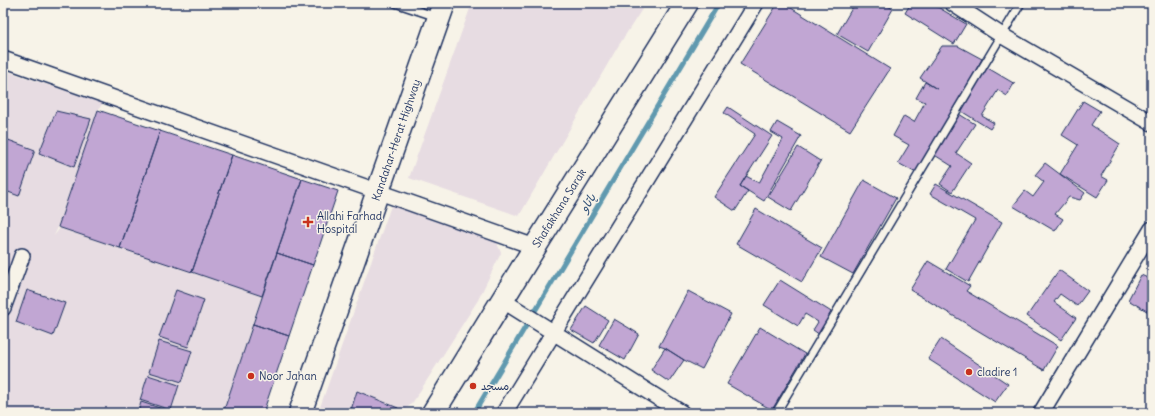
<svg xmlns="http://www.w3.org/2000/svg" width="1155" height="416" font-family="Delius,'Playpen Sans Arabic',sans-serif">
<style>
.built{fill:#e7dce2}
.lines{fill:none;stroke-linecap:round;stroke-linejoin:round}
.stream{stroke:#6099af;stroke-width:5}
.building{fill:#c1a6d3;stroke:#1b2f5e}
.lane-casing{stroke:#1b2f5e;stroke-width:10}
.street-casing{stroke:#1b2f5e;stroke-width:18}
.primary-casing{stroke:#1b2f5e;stroke-width:25}
.lane{stroke:#f7f3e8;stroke-width:7}
.street{stroke:#f7f3e8;stroke-width:15}
.primary{stroke:#f7f3e8;stroke-width:22}
.poi-dot{fill:#c8321e;stroke:#f7f3e8;stroke-width:1.5}
.labels{text-anchor:middle;stroke-width:3;stroke-linejoin:round;paint-order:stroke}
.street-label{font-size:11px;fill:#1b2f5e;stroke:#f7f3e8}
.poi-label{font-size:11px;fill:#1b2f5e;stroke:#f7f3e8;text-anchor:start}
.water-label{font-size:12px;font-style:italic;fill:#325279;stroke:#f7f3e8}
</style>
<rect width="100%" height="100%" fill="#f7f3e8"/>
<filter id="ink" filterUnits="userSpaceOnUse"><feTurbulence type="fractalNoise" baseFrequency=".025" numOctaves="2"/><feDisplacementMap in="SourceGraphic" scale="8" xChannelSelector="R" yChannelSelector="G"/><feConvolveMatrix kernelMatrix="1 2 1 2 8 2 1 2 1" color-interpolation-filters="sRGB"/></filter>
<g filter="url(#ink)">
<path class="built" d="M472,3h4l10,3 1,-3h159l-29,45 -98,168 -110,-38z
M3,70l100,33 -5,7 -40,117 -4,9 6,-8 202,68 -39,117h-220z
M393,200l103,40 5,13 -23,47 -65,102 -11,11h-84z"/>
<g class="lines">
<path class="stream" d="M474,413l245,-410"/>
</g>
<path class="building" d="M778,3h5l107,66 -40,62 -110,-67z
M855,3h28l10,6 -25,43 -31,-18z
M911,3h20l35,21 -12,20 -49,-31z
M942,46h16l24,13 -64,115 -20,-11 11,-18 -16,-9 11,-20 10,6 11,-20 -9,-4 9,-16 12,7 -17,-11z
M986,67l29,17 -2,1 -6,11 -9,-6 -16,26 12,7 -4,6 -29,-18z
M1083,101l17,10 -9,14 29,19 -19,32 7,4 -11,17 -37,-23 18,-29 -16,-10z
M728,107l44,29 -32,50 8,5 -13,20 -21,-14 41,-63 -31,-21z
M98,110l62,21 -40,117 -62,-21z
M56,111l35,8 -17,48 -35,-14z
M959,114l16,10 -19,29 15,10 -19,29 -12,-8 12,-18 -19,-12z
M777,122l24,14 -37,65 -24,-15 6,-10 13,7 24,-44 -12,-7z
M160,131l72,24 -40,117 -72,-24z
M3,138l32,12 -16,46 -16,-6z
M798,147l22,14 1,-1 -30,51 -23,-14z
M232,155l70,24 -40,117 -70,-24z
M1045,163l40,30 -5,7 -11,-3 -14,17 8,5 -8,12 -42,-25 12,-15 8,6 11,-15 -9,-7z
M302,179l36,12 -25,74 -36,-12z
M864,180l32,18 -43,76 -32,-17z
M936,184l66,38 -34,60 -22,-13 29,-49 -45,-26z
M756,209l66,39 -20,34 -66,-38z
M277,253l36,12 -24,71 -36,-12z
M928,261l42,25 -4,5 92,55 -14,24 -134,-80z
M1059,270l29,21 -11,15 -17,-12 -6,8 22,16 -15,22 -34,-24z
M1141,275l11,5v34l-24,-14z
M780,280l53,33 -13,22 -7,-5 5,-8 -13,-8 -7,12 -34,-21z
M27,290l38,13 -12,33 -37,-14z
M176,290l28,10 -16,47 -29,-10z
M688,291l43,23 -29,55 -18,-9 -19,-12 -6,-2z
M586,306l22,14 -14,23 -23,-13z
M614,319l25,15 -14,26 -26,-15z
M253,324l36,12 -26,77h-40z
M760,327l45,27 -33,56 -45,-26z
M941,339l67,45 -13,18 -67,-43z
M159,341l33,10 -10,31 -33,-10z
M665,348l19,12 -15,22 -18,-12z
M148,375l31,10 -8,25 -31,-10z
M357,391l41,17 -3,5h-45z
M141,402l28,9v2h-31z"/>
<g class="lines">
<defs>
<path id="lane" d="M395,3l42,14
M776,413l245,-410"/>
<path id="street" d="M952,3l49,32 151,88
M3,59l532,188
M502,300l180,113
M3,308l19,-52
M504,413l252,-410
M1041,413l111,-184"/>
<path id="primary" d="M300,413l144,-410
M433,413l102,-166 152,-244"/>
</defs>
<use href="#lane" class="lane-casing"/>
<use href="#street" class="street-casing"/>
<use href="#primary" class="primary-casing"/>
<use href="#lane" class="lane"/>
<use href="#street" class="street"/>
<use href="#primary" class="primary"/>
</g>
</g>
<g class="poi-dot">
<path d="M306 216h4v4h4v4h-4v4h-4v-4h-4v-4h4z"/>
<circle cx="969" cy="372" r="4"/>
<circle cx="251" cy="376" r="4"/>
<circle cx="473" cy="386" r="4"/>
</g>
<g class="labels">
<g class="street-label">
<text transform="translate(396 140) rotate(-71)" y="4">Kandahar-Herat Highway</text>
<text transform="translate(559 208) rotate(-58)" y="4">Shafakhana Sarak</text>
</g>
<g class="poi-label">
<text x="317" y="220">Allahi Farhad<tspan x="317" dy="13">Hospital</tspan></text>
<text x="977" y="376">cladire 1</text>
<text x="259" y="380">Noor Jahan</text>
<text x="481" y="390">مسجد</text>
</g>
<g class="water-label">
<text transform="translate(588 203) rotate(-59)" y="4">پاتاو</text>
</g>
</g>
<rect width="1155" height="416" fill="none" stroke="#f7f3e8" stroke-width="16"/>
<rect x="8" y="8" width="1139" height="400" fill="none" stroke="#1b2f5e" stroke-width="1.5" filter="url(#ink)"/>
</svg>
